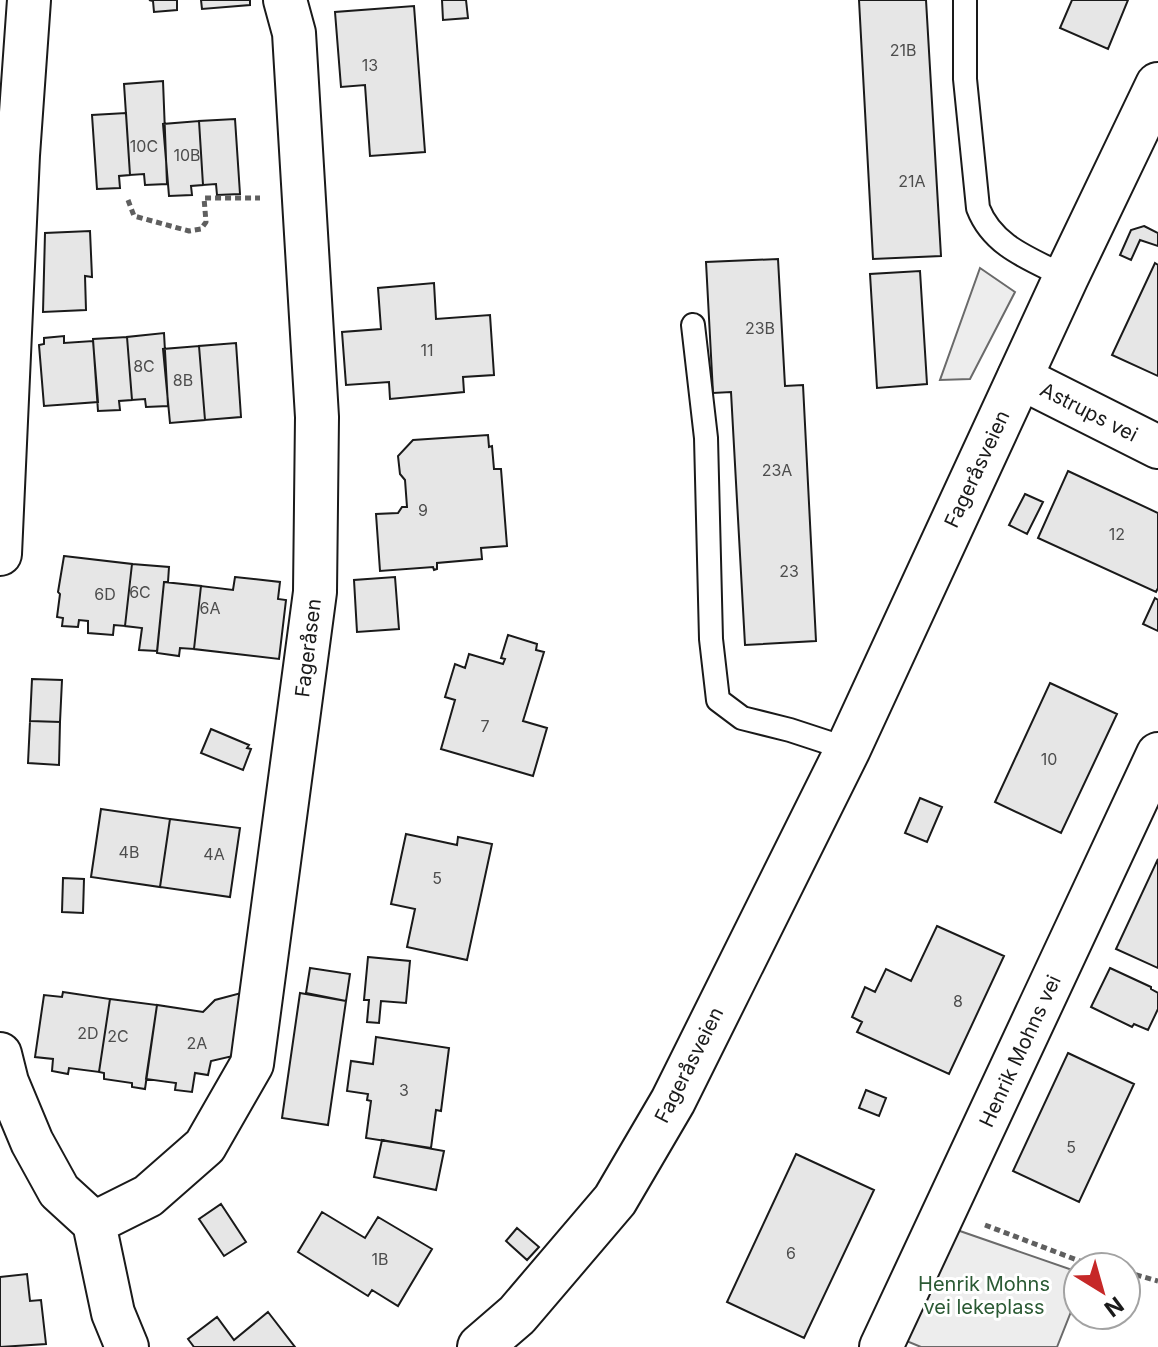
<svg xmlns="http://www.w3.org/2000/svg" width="1158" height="1347" font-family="Inter,sans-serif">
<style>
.built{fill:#ededed;stroke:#6a6a6a;stroke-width:2}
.building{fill:#e6e6e6;stroke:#1a1a1a;stroke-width:2}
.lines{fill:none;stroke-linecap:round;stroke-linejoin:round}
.lane-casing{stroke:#1a1a1a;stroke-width:26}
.street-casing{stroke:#1a1a1a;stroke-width:46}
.secondary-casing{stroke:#1a1a1a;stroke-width:48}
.path{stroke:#5f5f5f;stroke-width:5;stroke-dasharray:6 4;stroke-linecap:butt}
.lane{stroke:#fff;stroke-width:22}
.street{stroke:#fff;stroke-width:42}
.secondary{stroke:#fff;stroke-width:44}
.labels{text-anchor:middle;stroke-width:6;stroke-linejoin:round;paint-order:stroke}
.number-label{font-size:16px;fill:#4d4d4d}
.street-label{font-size:20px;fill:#1a1a1a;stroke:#fff}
.park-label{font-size:20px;fill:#2b5a34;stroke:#fff}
</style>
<rect width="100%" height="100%" fill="#fff"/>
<path class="built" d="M980,268l35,24 -45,87 -30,1z
M957,1230l121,42v22l-21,53h-136l-17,-7z"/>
<path class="building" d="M149,0h28v10l-23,2 -1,-11z
M201,0h49v5l-48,4z
M442,0h24l2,18 -25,2z
M859,0h67l15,256 -68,3z
M1072,0h56l-20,49 -48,-21z
M414,6l11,146 -55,4 -5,-71 -24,2 -6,-75z
M163,81l4,103 -22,1 -1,-11 -14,1 -6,-91z
M126,113l4,62 -11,1 1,12 -23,1 -5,-74z
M235,119l5,75 -23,1 -1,-11 -13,1 -4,-64z
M199,121l4,64 -12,1 1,9 -23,1 -6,-72z
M1144,226l14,7v13l-18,-6 -9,20 -11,-5 11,-25z
M90,231l2,46 -7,-1 1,34 -43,2 2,-79z
M778,259l7,127 18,-1 13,256 -71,4 -14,-253 -18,1 -7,-131z
M1155,263l3,2v111l-46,-21z
M920,271l7,113 -50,4 -7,-114z
M434,283l2,36 54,-4 4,60 -31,2 1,15 -74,7 -1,-17 -43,3 -4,-53 39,-3 -3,-41z
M164,333l4,73 -22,1 -1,-8 -13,1 -5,-63z
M64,336v7l29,-2 5,61 -54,4 -5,-61 5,-1v-6z
M127,337l5,63 -13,1 1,9 -22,1 -5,-72z
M236,343l5,74 -36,3 -6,-74z
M199,346l6,74 -35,3 -7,-74z
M488,435l1,12 3,-1 2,23h7l6,77 -26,2 1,11 -45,4v6l-3,1 -1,-3 -53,4 -4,-57 22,-1 4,-6h5l-2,-27 -5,-6 -2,-18 15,-16z
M1068,471l90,42v75l-2,4 -118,-54z
M1025,494l18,8 -16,32 -18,-9z
M64,556l68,8 -7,62 -11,-1 -1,10 -25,-2v-12l-9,-1 -1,7 -16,-1 1,-8 -6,-1 3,-23 -2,-2z
M132,564l37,3 -1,15h-4l-7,69 -18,-1 3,-22 -17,-2z
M235,577l45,5 -2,17 8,1 -7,59 -85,-10 7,-63 32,4z
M395,577l4,52 -42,3 -3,-52z
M164,582l37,4 -7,63 -14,-1 -1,8 -22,-3z
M1155,598l3,2v31l-15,-7z
M508,635l29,9 -1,6 8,2 -21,69 24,7 -14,48 -92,-27 14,-49 -10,-3 10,-33 10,4 4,-14 34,10 2,-5 -4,-1z
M32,679l30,1 -2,42 -30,-1z
M1050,683l67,31 -56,119 -66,-31z
M30,721l30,1 -1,43 -31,-2z
M211,729l38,16 -2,3 4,1 -8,21 -42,-17z
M920,798l22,9 -15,35 -22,-9z
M101,809l69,10 -10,68 -69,-10z
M170,819l70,9 -10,69 -70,-10z
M406,834l51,11 1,-8 34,7 -25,116 -60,-13 8,-38 -24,-5z
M1158,859v109l-42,-19z
M63,878l21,1 -1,34 -21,-1z
M937,926l67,30 -55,118 -92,-42 5,-10 -10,-5 13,-30 10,5 11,-23 25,12z
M368,957l42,4 -4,42 -25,-2 -2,22 -12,-1 2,-22h-5z
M310,968l40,6 -4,27 -40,-8z
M1110,968l41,19v2l7,4v16l-10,21 -14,-6 -2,3 -41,-20z
M63,992l47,7 -11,73 -30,-4 -1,6 -16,-3 1,-12 -18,-2 9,-62 18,2z
M241,993l-8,63 -22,5 -3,14 -13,-2 -3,19 -17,-2 1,-7 -30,-4 11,-74 46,7 12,-12z
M300,993l46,8 -18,124 -46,-7z
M110,999l47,6 -12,84 -13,-2v-4l-28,-4v-6l-5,-1z
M376,1037l73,11 -8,63 -5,-1 -5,38 -65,-10 5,-37 -4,-1 1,-6 -21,-3 4,-30 22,3z
M1068,1053l66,31 -55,118 -66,-31z
M866,1090l20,8 -7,18 -20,-8z
M382,1140l62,11 -8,39 -62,-13z
M796,1154l78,36 -70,148 -77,-36z
M221,1204l25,38 -22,14 -25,-37z
M322,1212l43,26 13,-21 54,32 -34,57 -26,-16 -4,6 -70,-44z
M517,1228l22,19 -12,13 -21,-19z
M27,1274l3,27 11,-1 5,44 -46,3v-70z
M268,1312l27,35h-101l-6,-8 29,-22 17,23z"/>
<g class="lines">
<defs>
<path id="lane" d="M965,0v79l13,129c15,39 53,51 88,69
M693,325l13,113 5,201 7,61 24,18 48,12 58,19"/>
<path id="street" d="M1019,377l139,70
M0,554l18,-399 11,-155
M0,1054l7,28 25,60 27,49 35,32 19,90 14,34
M94,1223l54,-27 57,-50 47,-82 63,-472 2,-175 -23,-384 -9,-33
M881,1347l277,-593"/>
<path id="secondary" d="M480,1347l37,-32 98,-115 58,-99 175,-352 218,-472 92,-192"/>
</defs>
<use href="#lane" class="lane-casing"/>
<use href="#street" class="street-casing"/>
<use href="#secondary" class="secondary-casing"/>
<path class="path" d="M128,200l6,16 55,15 12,-2 5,-7 -2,-24h56
M985,1225l100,38 18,4
M1126,1272l32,9"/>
<use href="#lane" class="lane"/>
<use href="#street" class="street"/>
<use href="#secondary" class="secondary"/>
</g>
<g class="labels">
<g class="number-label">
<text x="903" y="56">21B</text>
<text x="370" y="71">13</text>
<text x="144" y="152">10C</text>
<text x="187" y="161">10B</text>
<text x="912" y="187">21A</text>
<text x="760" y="334">23B</text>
<text x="427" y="356">11</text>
<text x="144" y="372">8C</text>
<text x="183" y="386">8B</text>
<text x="777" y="476">23A</text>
<text x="423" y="516">9</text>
<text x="1117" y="540">12</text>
<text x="789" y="577">23</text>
<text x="140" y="598">6C</text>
<text x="105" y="600">6D</text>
<text x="210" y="614">6A</text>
<text x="485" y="732">7</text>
<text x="1049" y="765">10</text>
<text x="129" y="858">4B</text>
<text x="214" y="860">4A</text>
<text x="437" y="884">5</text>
<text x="958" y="1007">8</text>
<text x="88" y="1039">2D</text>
<text x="118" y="1042">2C</text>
<text x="197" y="1049">2A</text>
<text x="404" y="1096">3</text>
<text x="1071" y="1153">5</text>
<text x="791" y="1259">6</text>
<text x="380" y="1265">1B</text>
</g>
<g class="street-label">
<text transform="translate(1089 412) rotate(27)" y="7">Astrups vei</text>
<text transform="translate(977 469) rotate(-65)" y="7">Fageråsveien</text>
<text transform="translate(308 648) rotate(-83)" y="7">Fageråsen</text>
<text transform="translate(1020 1051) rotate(-65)" y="7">Henrik Mohns vei</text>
<text transform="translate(689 1065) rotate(-63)" y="7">Fageråsveien</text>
</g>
<g class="park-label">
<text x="984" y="1291">Henrik Mohns<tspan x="984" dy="23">vei lekeplass</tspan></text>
</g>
</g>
<g transform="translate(1102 1291) rotate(143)"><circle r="38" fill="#ffffff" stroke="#a3a3a3" stroke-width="2"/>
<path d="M0-6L14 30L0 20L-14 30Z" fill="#c62828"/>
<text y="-12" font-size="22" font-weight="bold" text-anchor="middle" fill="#1a1a1a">N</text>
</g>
</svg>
